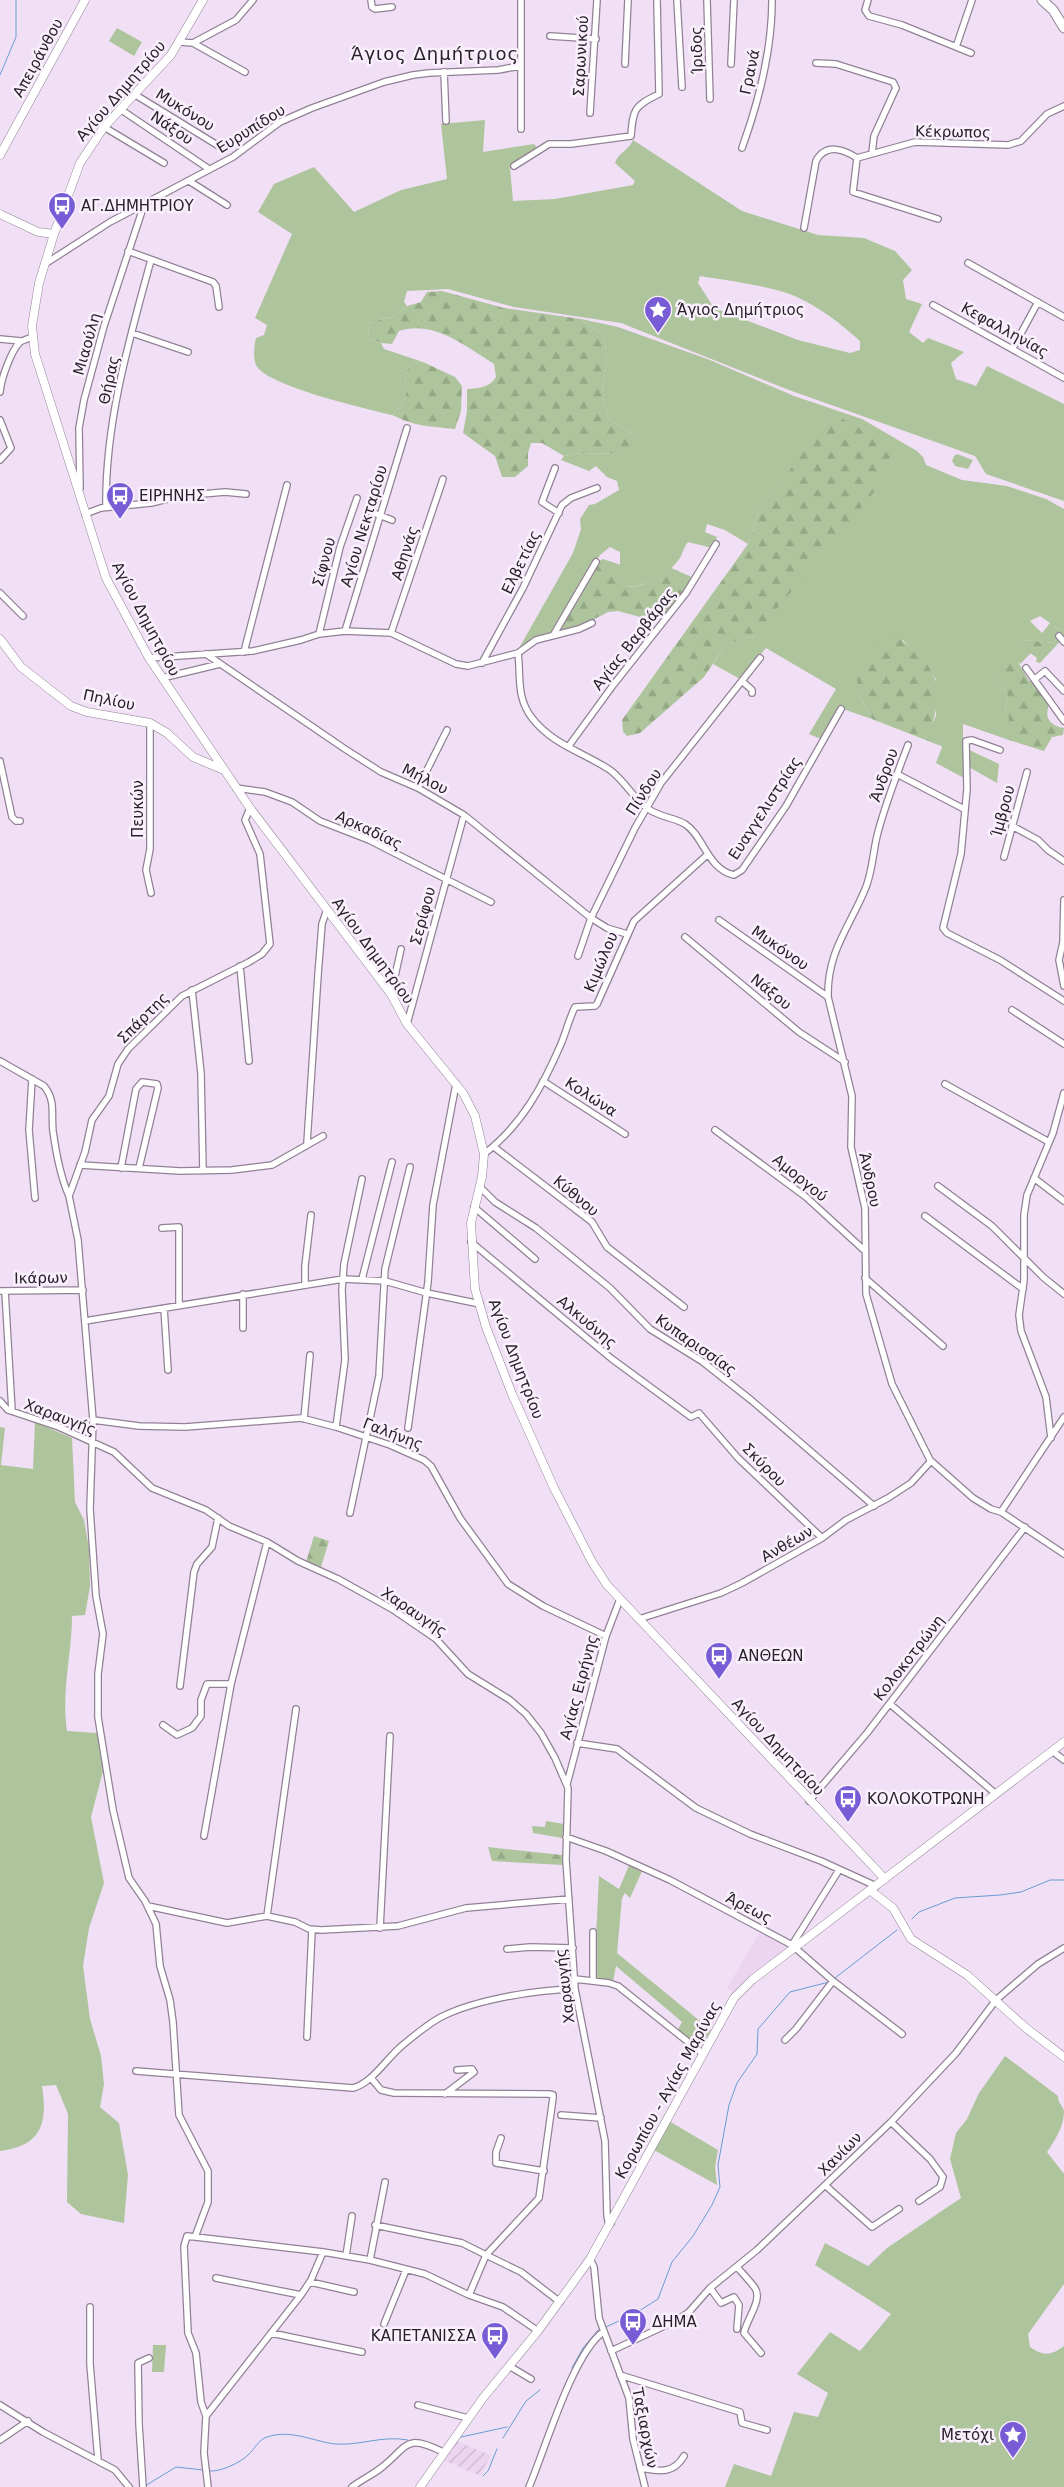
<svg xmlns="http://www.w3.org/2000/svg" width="1064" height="2487" font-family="'DejaVu Sans',sans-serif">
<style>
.built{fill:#ebd5f1}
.industrial{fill:url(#industrial-furrows)}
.green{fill:#adc49c;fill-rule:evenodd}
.forest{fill:url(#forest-firs)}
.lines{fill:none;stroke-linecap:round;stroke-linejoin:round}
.stream{stroke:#689bd3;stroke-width:1}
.street-casing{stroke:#918194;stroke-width:8}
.secondary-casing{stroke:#918194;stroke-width:9}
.primary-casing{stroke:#918194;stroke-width:11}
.street{stroke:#fff;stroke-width:5.5}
.secondary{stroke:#fff;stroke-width:8}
.primary{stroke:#fff;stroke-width:9}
.labels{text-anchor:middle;stroke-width:5;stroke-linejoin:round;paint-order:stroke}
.street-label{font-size:15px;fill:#272129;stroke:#faf0fd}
.poi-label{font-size:15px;fill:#272129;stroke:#faf0fd;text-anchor:start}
.quarter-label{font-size:18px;letter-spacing:1px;fill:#272129;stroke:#faf0fd}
</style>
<defs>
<pattern id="industrial-furrows" width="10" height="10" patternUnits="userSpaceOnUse" patternTransform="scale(1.25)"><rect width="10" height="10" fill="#ebd5f1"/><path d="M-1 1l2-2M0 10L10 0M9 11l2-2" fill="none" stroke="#cab7cf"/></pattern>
<pattern id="forest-firs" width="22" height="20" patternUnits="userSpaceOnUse" patternTransform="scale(1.25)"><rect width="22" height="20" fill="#adc49c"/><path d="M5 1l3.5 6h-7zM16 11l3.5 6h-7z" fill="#95a886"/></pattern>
</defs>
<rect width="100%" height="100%" fill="#f1e0f5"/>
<path class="built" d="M761,1930l27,17 -40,30 -15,16 -6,-5z"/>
<path class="industrial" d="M456,2441l35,14 -11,21 -37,-16z"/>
<path class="green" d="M117,28l25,14 -8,14 -25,-15z
M485,120l-2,32 51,-8 3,4 -27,20 3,33 42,-2 78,-14 2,-4 -20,-18c3,-10 14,-13 18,-23l109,71 76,24 46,3 31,13 17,19 -9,10 3,19 16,5 -13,28 14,11 5,-5 36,14 -13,11 5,16 20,7 11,-20 77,38v97l-78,-27 -11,-18 -186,-66 -168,-67 -107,-16 -66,-18 -41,2 -3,11 3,4 -15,11 -24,6 1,15 12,5 3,6 39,13 -13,3c-12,17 8,27 -18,50 -25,-6 -126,-29 -136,-50 -3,-8 -2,-19 0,-27l8,-3 3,-10 -12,-7 37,-84 -34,-22 16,-28 40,-17 40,45 47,-22 46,-11 -6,-55zM700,276c29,5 74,10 99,22 23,11 42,26 61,43v9l-10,3 -52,-13 -84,-32 -16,-25z
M581,319l37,8 92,33 84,36 68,23 55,32 6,6 3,8 36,15 45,6 39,13 18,10v120l-4,1 -5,-4 2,12 -3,5 -29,-3 -6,4 12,9 -11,11 -2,-2 -10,3 -11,13 11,18 -3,12 5,11 -1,21 -46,-16v23l36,17 -2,19 -30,-17 -1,13 -30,-16 6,-16 -10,-13v-9l4,-10v-36l-15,-20 -18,-19 -45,54 14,25 -32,-11 -19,31 -12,-5 27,-45 -70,-41 -26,31 -27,-15 13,-20 28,-8 73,-214 -68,89 -11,33 -23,-14 -18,-6 -2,8 12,5 -5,11 -24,-6c-4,5 -5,10 -7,14 -12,20 -35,31 -57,31l-4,-9v-26l-10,-5 -10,8 -48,78 -34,17 55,-97 8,-24 -1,-10 9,-14 6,-1 24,-14 -2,-9 -10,-4 -11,-11 -7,5 -28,-11 3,-4 17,-3 43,1 13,-18 -28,-16 -7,-26 5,-35 -3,-23zM1040,616l10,7 -8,10 -12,-12z
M957,454l16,6 -5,9 -13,-3 -3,-5 2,-5z
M35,1422l37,16 3,64 9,18 5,28 1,38 -5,29 -13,1c0,38 -11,76 -5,115l30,2 6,38 -12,46 13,66 -15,45 -6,38 7,53 11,37 3,28 -4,23 19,16 9,52 -4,48 -43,-9 -14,-12 1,-88 -12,-29 -14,1c6,38 -1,60 -42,65v-724l5,1 -4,37 32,4z
M546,1821l18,3 -2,14 -29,-5 -1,-7 13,1z
M630,1863l13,6 -13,29 -5,-5 -3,5 -5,55 94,77 -11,18 -23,-17 5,-9 -66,-56 -3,16 -19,-4 5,-102 20,13z
M1005,2056l53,40c0,8 4,8 6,15 0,16 -9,29 -17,41l17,22v110l-36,50 2,13c13,9 21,9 34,-1v141h-339l9,-23 37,12 23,-64 24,5 10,-24 -31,-19 33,-42 30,19 31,-37 -76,-49 10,-22 43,23 19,-18 74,-50 -11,-39 6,-26 11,-14 12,-26z
M669,2121l49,29 -3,17 2,18 -63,-35z
M153,2345h13l-2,27h-12z"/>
<path class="forest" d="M442,291l62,17 77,11 23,17 3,23 -5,35 7,26 28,16v10l-13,8 -43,-1 -17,3 -22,-13h-11l-3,10v13l-13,11h-13l-7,-21 -32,-23 4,-22v-22c12,-1 22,-1 29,-12l-2,-13c-29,-18 -60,-44 -95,-33l-7,13 -11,-1 -12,-5 -1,-15 24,-6 15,-11 14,-4 6,-10z
M423,362l32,15 7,9 -1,25 -6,18c-26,-3 -38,-2 -63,-14 26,-23 6,-33 18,-50z
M834,417l7,1 45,25 5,11 -12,32 -125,150 -28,8 -22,33 -64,56 -13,3 -4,-4 -1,-12 126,-176 11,-33 62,-83z
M603,559l18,6 -1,13 5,9c18,0 32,-7 46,-19l23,10 -28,35 -26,4 -22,-6 -10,1 -29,15 -24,6 44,-72z
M1054,626l6,4 4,-1v8l-24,26 -4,-1 1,-4 -19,-14 7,-4 29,3 3,-5z
M890,633c21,12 49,36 48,62 -1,25 -13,28 3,51l-69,-27 -14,-25 -1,-18 8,-20z
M1017,654l1,8 11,19 4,-1 16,24c-5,15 1,21 15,24l-1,7 -11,2 -8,14 -35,-11v-21l-4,-11 3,-12 -11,-18 3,-8 8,-5 4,-10z
M314,1536l15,5 -8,26 -15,-5z
M488,1847l74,8 1,10 -71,-4z"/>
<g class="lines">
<path class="stream" d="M0,75l16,-38v-37
M912,1919l7,-7 36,-14 45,-3 21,-3 29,-12h14
M835,1978l62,-48
M606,2327l30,-14 22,-14 14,-37 21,-26 19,-31 8,-18 -2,-22 11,-60 8,-22 20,-29 1,-25 32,-37 39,-10
M572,2368l11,-20 15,-18
M461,2437l46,-10
M503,2438l23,-37 14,-11
M210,2471c10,1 30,-8 38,-16 7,-6 10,-15 19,-18 24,-8 45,4 68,7 25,2 47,-9 73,-4
M483,2476l5,-5 9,-22
M145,2486l31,-19 27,3"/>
<defs>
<path id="street" d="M371,0l1,7 3,2 17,-2
M521,0v129
M677,0l5,87
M707,0l3,99
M868,0l-3,10 4,6 33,9 69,28
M550,36l46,3
M180,42l13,1 43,-23 17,-20
M193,43l52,29
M956,47l16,-47
M816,63l20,1 57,18 3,6 -22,48 -2,17
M625,64l3,-64
M731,64l3,-64
M444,72l2,49
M134,94l88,54
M120,109l89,60
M590,113l7,-113
M104,127l60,36
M742,148c17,-47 30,-98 30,-148
M857,158l-4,34 85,27
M514,166l35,-22h22l60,-8c2,-27 3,-30 28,-42l-2,-94
M189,181l38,24
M804,228l12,-67c10,-18 27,-12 41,-3l58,-16 93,3 13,-4 26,-27 17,-8
M128,251l85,31 3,4 3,21
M968,263l96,54
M45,264l65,-42 123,-65 47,-35 32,-14 72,-26 29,-7 16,-2 69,-3 22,-4
M933,305l131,73
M132,333l56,19
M0,339l21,2
M1013,348l25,-46
M0,392c1,-13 11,-41 20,-50 3,-2 8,-3 12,-5
M0,420l11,28 -11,12
M555,468l-13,34 17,11
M80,488l-1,-60 5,-28 20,-74 40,-121
M106,507c-1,-84 23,-167 45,-247
M371,512l21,8
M85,514l16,-6 50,-5 28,-7 46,-4 21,2
M0,593l23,23
M345,631l62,-203
M391,633l52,-154
M319,634l21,-87 17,-49
M554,634l42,-72
M1059,636l5,6
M244,652l43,-167
M518,653l18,-13 43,-11 13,-6
M206,654l139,95 36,23 37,16 46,27 127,103 16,10 20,6
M149,658l104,-7 48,-11 18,-6 26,-3 46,2 65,31 12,2 50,-13c3,24 -2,44 14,65 21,27 51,34 78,52 14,10 23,28 37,38 11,9 26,9 38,16 19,12 22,45 49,51l8,-5 44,-64 55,-97
M482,663l41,-75 39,-83 9,-7 26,-10
M1026,668l38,53
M162,678l58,-14
M1035,679l10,-8 19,20
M743,682l9,8v3
M150,723v126l-4,21 5,23
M908,745c-11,29 -22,57 -30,87 -5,18 -5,37 -12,55 -16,40 -39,64 -38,110l24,99 -1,51 14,61 1,86 26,90 38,76 43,38 18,11 10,3 63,42
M568,747l46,-63 72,-91 30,-49
M1000,750l-28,-10 -6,1 1,48 -6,65 -18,74 4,5 53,27 64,41
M0,761l12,56 4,4h4
M897,774l67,35
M236,788l29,4 27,10 28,19 49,19 122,62
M418,788l29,-58
M1012,826l26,14 10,10 16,11
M1004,857l23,-85
M1064,900l-1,42 -4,18 5,26
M719,920l109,77
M685,937l114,95 46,30
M578,956l13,-38 44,-90 26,-45 99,-125
M240,966l9,95
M192,990l9,83 2,98
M391,994l10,-45
M1012,1010l52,34
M407,1024l57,-209
M0,1061l44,25c12,15 7,27 9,45 3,22 7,45 16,65
M32,1079l-3,51 6,68
M543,1081l82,53
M945,1084l104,58
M715,1130l91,67 59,54
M307,1143l11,-168 4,-51 5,-15
M494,1147l85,65 13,10 15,25 77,60
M484,1154c37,-28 59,-68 77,-110 5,-12 8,-25 14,-37l20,-1 2,-2 37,-83 73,-66
M80,1165l100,6 52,-1 40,-5 51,-29
M121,1168l15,-79 6,-7 15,2 1,4 -19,80
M1034,1178l30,23
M938,1186l54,40 51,51 21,17
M480,1187l15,15 41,26 74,60 40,41 53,33 48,38 123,106
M474,1207l61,52
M925,1216l98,73
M162,1228l17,-1v78
M471,1242l141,117 79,58 8,-4 39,45 84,80
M865,1278l78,68
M362,1279l30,-117
M305,1283v-17l6,-51
M0,1291l83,-1
M5,1291l7,120
M164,1308l4,62
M85,1321l258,-42 42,2 42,12 53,11
M243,1328v-34
M0,1401l8,9 51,17 55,25 38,36 54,22 23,16 38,16 31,19 40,18 54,30 44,30 32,35 42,26 16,14 15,19 14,25 13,30 -2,72 9,129 30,152 2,74 1,6 3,2
M304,1419l6,-64
M93,1420l46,6 46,1 116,-9 35,9 54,18 34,15 7,6 29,52 48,66 35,22 63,30
M336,1427l9,-67 -3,-70 2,-26 18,-85
M408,1428l20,-146 5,-77 23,-121
M1051,1438l-5,-41 -25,-66 -2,-16 5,-35v-65l3,-20 26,-62 11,-40
M1001,1512l63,-95
M350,1513l29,-137 6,-107 25,-102
M639,1619l82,-26 21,-10 80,-45 24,-18 42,-22 23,-15 20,-22
M180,1686l14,-114 3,-8 15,-17 6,-29
M890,1704l106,90
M163,1725l14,10 15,-7 9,-12v-16l6,-16h24
M577,1743l40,6 79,59 54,26 71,27 55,25
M1052,1751l12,9
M567,1784l39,-148 14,-37
M809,1801l58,-68 158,-206
M204,1836l27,-152 36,-142
M566,1837l40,14 64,29 122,65 41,36 69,53
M148,1906l79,17 40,-7 28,6 14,7 12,1 77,-4 68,-18 103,-9
M267,1916l29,-207
M380,1928l10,-192
M792,1945l47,-75
M507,1949l23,-2 43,1
M575,1979l34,4 9,3 84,67
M593,1980v-48
M307,2037l5,-107
M785,2040l11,-11 37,-48
M136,2071l217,17c20,-5 35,-32 51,-44 12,-10 24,-20 37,-27 36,-18 95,-27 134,-28
M371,2078l10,12 13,3 155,1 4,1v3l-14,100 -53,57 -24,-12 -87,-18
M445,2094l29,-22 -2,-3 -15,1
M561,2115l40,3
M891,2122l39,37 13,18 -3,10 -21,14
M501,2138l-5,14v11l48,8
M826,2186l46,41 27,-18
M195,2237l13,-35v-31l-29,-56 -6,-93 -3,-22 -10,-34 -4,-42 -11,-23 -16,-23 -16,-68 -15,-93v-43l5,-40 -7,-38 -6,-87 3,-89 -15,-180 -9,-44 16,-44 7,-32 17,-24 9,-32 10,-15 54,-53 67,-34 13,-8 8,-10 -10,-90 -15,-34 5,-12
M346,2256l6,-40
M590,2259l4,8 5,51 30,80 4,41 12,48
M370,2260l15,-78
M737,2267c6,7 13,14 18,21 8,12 -9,32 -11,45l17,20
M216,2278l85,17
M310,2282l44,10
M710,2288l11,15 13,-6 5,8 -2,24
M469,2295l17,-40 35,17 39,30
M90,2307v57l8,96
M384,2324l22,-54
M271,2333l91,19
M611,2351l64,-30 14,-9 21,-24 47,-38 134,-128 65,-69 40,-53 42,-36 26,-16
M509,2366l22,13
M620,2375l120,37 2,11 25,7
M0,2405l43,27 72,38 14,17
M418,2405l50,13
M206,2416l95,-121 10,-15 12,-28
M0,2440l28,-19
M640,2468c18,3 33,7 44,-12
M143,2487l-4,-63 -1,-61 11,-5
M208,2487l-4,-34 2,-37 -5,-14 -5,-49 -8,-20 -4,-87 3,-10 136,16 47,8 55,14 44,21 34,12 35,24
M352,2487c9,-7 20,-12 29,-19 28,-22 23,-35 62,-16
M529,2487c16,-37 43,-132 74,-155"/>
<path id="secondary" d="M203,0l-32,55 -67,72 -24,36 -26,71 -15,49 -7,43 3,28 71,224 43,80 101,150 141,186 16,30 56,69 12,23 9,38 -2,23 -11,46 4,66 11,38 26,67 42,94 38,74 15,23 278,294
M0,155l85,-155
M0,214l38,18 16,2
M0,639l21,28 50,39 16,6 63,11 17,10 26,24 31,13
M871,1891l22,17 18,31 56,36 59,53 38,29
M420,2487l63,-89 55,-67 52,-72 144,-261 18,-18 312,-238"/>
<path id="primary" d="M1042,0l11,10 11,18"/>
</defs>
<use href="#street" class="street-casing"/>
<use href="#secondary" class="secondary-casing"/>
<use href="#primary" class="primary-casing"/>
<use href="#street" class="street"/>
<use href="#secondary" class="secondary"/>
<use href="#primary" class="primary"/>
</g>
<defs>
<symbol id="bus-pin" viewBox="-11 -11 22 30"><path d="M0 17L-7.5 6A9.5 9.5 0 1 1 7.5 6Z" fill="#785cd6" stroke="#faf0fd"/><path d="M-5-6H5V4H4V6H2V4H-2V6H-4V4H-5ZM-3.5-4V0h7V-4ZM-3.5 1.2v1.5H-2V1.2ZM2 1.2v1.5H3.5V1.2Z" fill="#fff"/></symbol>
<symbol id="sight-pin" viewBox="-11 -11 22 30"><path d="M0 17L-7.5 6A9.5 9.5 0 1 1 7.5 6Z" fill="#785cd6" stroke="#faf0fd"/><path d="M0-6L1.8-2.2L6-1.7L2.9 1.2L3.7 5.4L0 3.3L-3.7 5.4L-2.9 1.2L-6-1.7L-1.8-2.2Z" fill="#fff"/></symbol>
</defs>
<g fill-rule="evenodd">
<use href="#bus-pin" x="46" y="190" width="32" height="43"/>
<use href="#sight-pin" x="642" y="294" width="32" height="43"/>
<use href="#bus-pin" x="104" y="480" width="32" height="43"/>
<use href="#bus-pin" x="703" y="1640" width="32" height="43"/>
<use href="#bus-pin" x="832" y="1783" width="32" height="43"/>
<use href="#bus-pin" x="617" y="2306" width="32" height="43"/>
<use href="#bus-pin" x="479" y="2320" width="32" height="43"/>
<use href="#sight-pin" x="997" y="2419" width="32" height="43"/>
</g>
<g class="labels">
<g class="street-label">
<text transform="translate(697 50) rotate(-92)" y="5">Ίριδος</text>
<text transform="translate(581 56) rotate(-87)" y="5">Σαρωνικού</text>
<text transform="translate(38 58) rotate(-61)" y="5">Απειράνθου</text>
<text transform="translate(750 72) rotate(-78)" y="5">Γρανά</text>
<text transform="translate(121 91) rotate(-49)" y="5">Αγίου Δημητρίου</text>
<text transform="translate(185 110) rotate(32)" y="5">Μυκόνου</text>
<text transform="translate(172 128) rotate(34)" y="5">Νάξου</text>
<text transform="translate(251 129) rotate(-32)" y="5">Ευρυπίδου</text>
<text transform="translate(953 132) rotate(1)" y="5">Κέκρωπος</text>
<text transform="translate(1005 330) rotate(29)" y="5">Κεφαλληνίας</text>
<text transform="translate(87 344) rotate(-74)" y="5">Μιαούλη</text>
<text transform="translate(109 380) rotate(-78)" y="5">Θήρας</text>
<text transform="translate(364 526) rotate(-73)" y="5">Αγίου Νεκταρίου</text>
<text transform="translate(405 553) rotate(-72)" y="5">Αθηνάς</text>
<text transform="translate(324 562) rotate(-75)" y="5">Σίφνου</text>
<text transform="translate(521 562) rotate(-64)" y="5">Ελβετίας</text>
<text transform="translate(146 619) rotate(62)" y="5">Αγίου Δημητρίου</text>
<text transform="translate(634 639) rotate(-52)" y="5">Αγίας Βαρβάρας</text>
<text transform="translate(109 700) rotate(12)" y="5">Πηλίου</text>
<text transform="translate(884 775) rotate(-70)" y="5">Άνδρου</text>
<text transform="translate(425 779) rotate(27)" y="5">Μήλου</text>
<text transform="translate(644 792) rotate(-57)" y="5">Πίνδου</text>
<text transform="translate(765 808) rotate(-57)" y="5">Ευαγγελιστρίας</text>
<text transform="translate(138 809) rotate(-90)" y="5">Πευκών</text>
<text transform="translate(1003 811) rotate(-75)" y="5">Ίμβρου</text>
<text transform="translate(369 830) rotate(25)" y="5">Αρκαδίας</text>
<text transform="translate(423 916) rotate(-75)" y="5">Σερίφου</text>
<text transform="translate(780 948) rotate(35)" y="5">Μυκόνου</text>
<text transform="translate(373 951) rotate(54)" y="5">Αγίου Δημητρίου</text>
<text transform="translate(601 962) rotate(-67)" y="5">Κιμώλου</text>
<text transform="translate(771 992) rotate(39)" y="5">Νάξου</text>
<text transform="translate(143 1018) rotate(-45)" y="5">Σπάρτης</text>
<text transform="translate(591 1097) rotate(33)" y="5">Κολώνα</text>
<text transform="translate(800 1178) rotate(39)" y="5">Αμοργού</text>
<text transform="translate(870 1180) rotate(78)" y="5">Άνδρου</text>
<text transform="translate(576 1196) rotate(40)" y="5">Κύθνου</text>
<text transform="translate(41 1278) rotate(-1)" y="5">Ικάρων</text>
<text transform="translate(587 1322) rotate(40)" y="5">Αλκυόνης</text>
<text transform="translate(696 1345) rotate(35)" y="5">Κυπαρισσίας</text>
<text transform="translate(516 1359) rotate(69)" y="5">Αγίου Δημητρίου</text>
<text transform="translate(60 1417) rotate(21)" y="5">Χαραυγής</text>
<text transform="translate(393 1434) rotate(21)" y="5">Γαλήνης</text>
<text transform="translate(764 1465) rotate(45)" y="5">Σκύρου</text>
<text transform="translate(787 1544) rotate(-30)" y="5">Ανθέων</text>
<text transform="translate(414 1612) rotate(34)" y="5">Χαραυγής</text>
<text transform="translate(909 1658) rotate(-52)" y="5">Κολοκοτρώνη</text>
<text transform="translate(579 1687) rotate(-75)" y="5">Αγίας Ειρήνης</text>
<text transform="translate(778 1747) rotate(47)" y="5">Αγίου Δημητρίου</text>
<text transform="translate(749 1908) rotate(27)" y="5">Άρεως</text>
<text transform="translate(565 1986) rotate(-97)" y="5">Χαραυγής</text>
<text transform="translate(668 2090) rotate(-61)" y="5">Κορωπίου - Αγίας Μαρίνας</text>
<text transform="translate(840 2154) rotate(-45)" y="5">Χανίων</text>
<text transform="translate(645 2428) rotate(79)" y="5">Ταξιαρχών</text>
</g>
<g class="poi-label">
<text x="81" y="211">ΑΓ.ΔΗΜΗΤΡΙΟΥ</text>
<text x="677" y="315">Άγιος Δημήτριος</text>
<text x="139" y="501">ΕΙΡΗΝΗΣ</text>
<text x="738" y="1661">ΑΝΘΕΩΝ</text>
<text x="867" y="1804">ΚΟΛΟΚΟΤΡΩΝΗ</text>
<text x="652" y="2327">ΔΗΜΑ</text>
<text x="476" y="2341" text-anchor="end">ΚΑΠΕΤΑΝΙΣΣΑ</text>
<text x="994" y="2440" text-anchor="end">Μετόχι</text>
</g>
<g class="quarter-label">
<text x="435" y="60">Άγιος Δημήτριος</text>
</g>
</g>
</svg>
